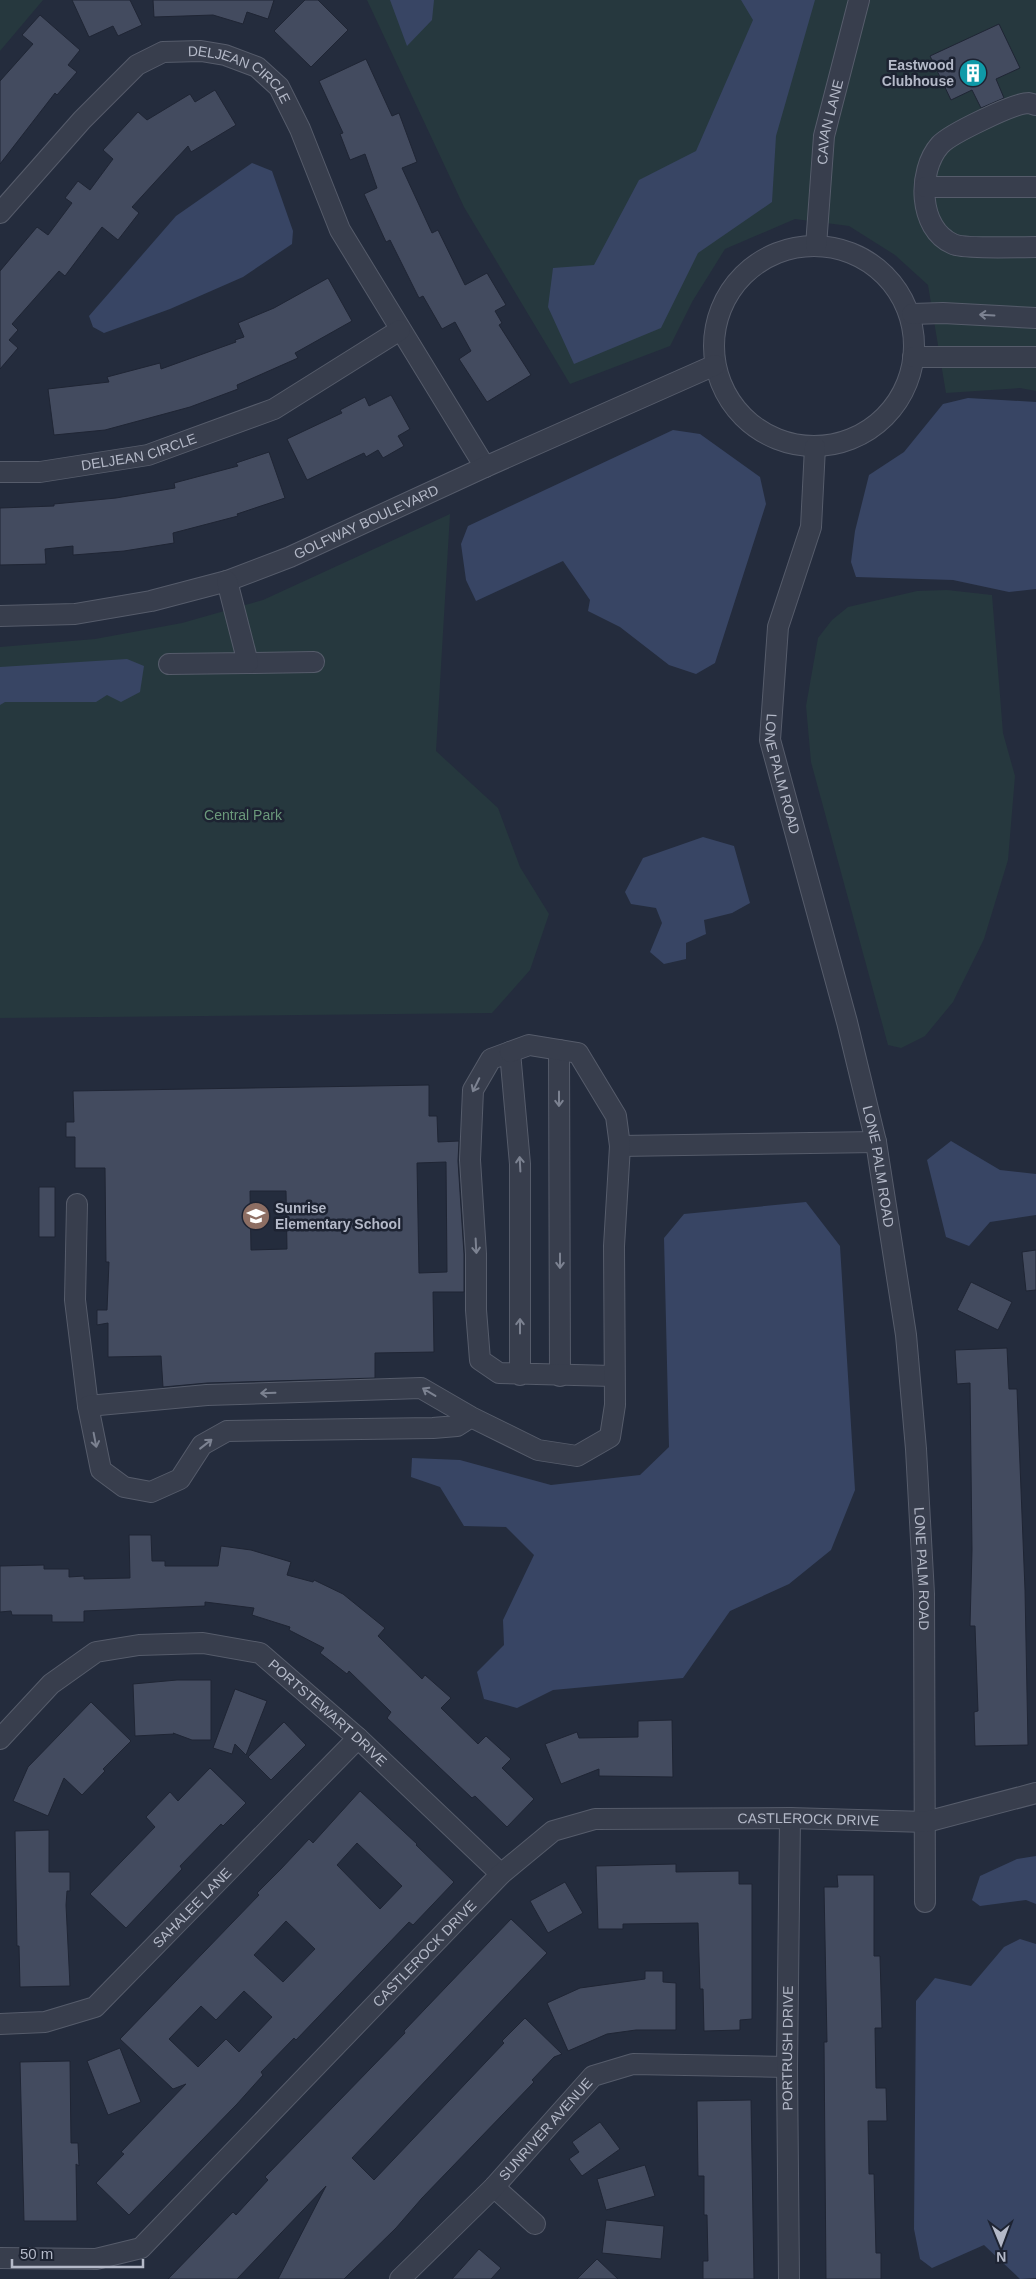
<svg xmlns="http://www.w3.org/2000/svg" width="1036" height="2279" font-family="Arial,sans-serif">
<style>
.green{fill:#26383e}
.water{fill:#384564}
.building{fill:#434b5f;stroke:#1f2534;fill-rule:evenodd}
.lines{fill:none;stroke-linecap:round;stroke-linejoin:round}
.minor-casing{stroke:#565c6b;stroke-width:22}
.minor{stroke:#383e4d;stroke-width:20}
.oneway{stroke:#7c8291}
.labels{text-anchor:middle;stroke-width:5;stroke-linejoin:round;paint-order:stroke}
.poi-label{font-size:14px;font-weight:bold;fill:#b4b9c8;stroke:#1d2332;text-anchor:end}
.street-label{font-size:14px;fill:#b4b9c8;stroke:#1d2332}
.park-label{font-size:14px;fill:#6b997b;stroke:#1d2332}
</style>
<rect width="100%" height="100%" fill="#242c3d"/>
<path class="green" d="M0,0h43l-43,51z
M367,0h669v391l-16,-3 -74,5 -18,-108 -33,-30 -46,-29 -54,-7 -70,30 -33,53 -22,44 -100,38 -106,-177z
M450,514l-14,237 62,57 22,59 29,47 -19,56 -38,43 -492,5v-371l95,-8 87,-16 81,-23z
M947,590l45,5 11,138 12,43 -7,84 -24,79 -31,63 -28,34 -24,12 -13,-3 -77,-283 -5,-56 12,-68 14,-18 16,-13 69,-16z"/>
<path class="water" d="M390,0h44l-2,20 -25,26z
M741,0h74l-39,136 -4,66 -74,51 -37,75 -87,36 -26,-57 5,-39 41,-3 45,-85 57,-29 57,-131z
M252,163l20,8 21,60 -1,13 -49,33 -73,32 -66,24 -11,-6 -4,-11 87,-100z
M968,398l68,4v187l-27,3 -56,-12 -97,-3 -5,-15 4,-31 14,-56 35,-23 39,-48z
M673,430l27,4 60,43 6,27 -51,159 -19,11 -27,-9 -49,-38 -32,-16 2,-11 -27,-39 -87,40 -10,-21 -5,-36 7,-18z
M127,659l17,7 -4,26 -19,10 -14,-7 -11,7h-91l-5,3v-38z
M703,837l31,9 16,57 -18,10 -28,7 2,14 -20,9v16l-22,5 -14,-12 12,-29 -6,-15 -25,-4 -6,-12 18,-34z
M951,1141l49,29 36,4v41l-46,7 -21,24 -23,-9 -19,-77z
M806,1202l34,44 15,244 -24,60 -42,34 -59,27 -47,67 -130,12 -36,18 -33,-9 -7,-27 27,-27 -1,-25 31,-65 -28,-28 -42,-1 -24,-39 -29,-10 1,-19 48,2 91,25 89,-10 29,-28 -5,-209 20,-24z
M1036,1856v48l-10,-4 -46,6 -8,-6 8,-24 37,-17z
M1020,1939l16,5v334l-16,1 -36,-34 -52,23 -12,-9 -6,-30 2,-228 19,-23 36,8 33,-39z"/>
<path class="building" d="M72,0h58l12,25 -24,11 -5,-10 -24,11z
M153,0h121l-6,19 -21,-7 -4,12 -30,-9 -59,2z
M305,0h13l30,30 -37,37 -37,-36z
M40,15l40,35 -12,15 9,7 -20,23 -2,-2 -55,71v-83l33,-37 -11,-9z
M999,24l21,44 -24,11 8,19 -23,10 -9,-18 -21,10 -21,-44z
M366,59l26,57 7,-3 18,49 -15,6 30,65 6,-3 27,55 22,-12 19,32 -11,6 7,12 -3,2 32,50 -44,27 -28,-43 12,-8 -16,-29 -13,7 -19,-33 -4,2 -29,-58 -4,2 -22,-48 13,-6 -12,-34 -15,6 -10,-26 3,-1 -24,-52z
M215,90l21,35 -45,27 -3,-6 -56,61 7,6 -21,27 -16,-13 -37,49 -6,-5 -47,53 6,6 -9,10 9,8 -18,21v-98l37,-44 11,8 24,-32 -7,-5 13,-17 12,9 23,-31 -10,-9 35,-38 9,8 43,-26 5,8z
M328,278l24,43 -57,32 3,5 -61,27 1,4 -48,18 -85,23 -51,5 -6,-46 61,-7 -2,-5 53,-14 1,6 75,-27 -1,-2 9,-3 -6,-14 36,-15z
M391,395l19,34 -12,7 6,10 -21,12 -5,-8 -12,7 -2,-4 -57,27 -20,-41 55,-26 -2,-3 25,-13 4,9z
M269,452l16,46 -48,16 1,2 -65,17 1,10 -50,8 -51,4v-9l-28,3 1,15 -46,1v-57l54,-2v-2l62,-6 59,-10 -1,-5 64,-17 -2,-3z
M429,1085v31h8l1,26 21,-1 -1,20 6,93v38h-31l1,60 -59,1v25l-168,5 -44,4 -2,-31 -53,1v-34l-11,2v-15h10l2,-48h-3l-1,-94h-30v-31h-9v-15h8l-1,-31zM446,1162l1,110 -28,1 -2,-110zM250,1191h36l1,58 -36,1z
M39,1187h16v50h-16z
M1036,1250v40l-10,1 -4,-39z
M971,1282l41,20 -14,28 -41,-20z
M1007,1348l2,41h8l8,201 3,155 -53,1 -1,-34 4,-1 -3,-85h-5l2,-76 -2,-167 -13,1 -2,-34z
M129,1535h22l1,26h13v5h53l3,-20 30,4 40,12 -4,13 26,7 1,-2 29,14 42,34 -7,8 44,43 3,-4 26,23 -10,10 37,36 8,-8 25,23 -9,9 32,31 -27,28 -32,-31 -3,2 -85,-80 4,-6 -42,-41 -2,3 -27,-21 4,-5 -35,-18 1,-3 -38,-12 2,-7 -49,-6v4l-121,5v11h-32v-7h-40l-1,-4 -11,1v-46l44,-1v4h25v8l15,-1v3l46,-1z
M177,1680h34v60h-19l-19,-7 1,1 -39,2 -2,-52z
M235,1689l32,12 -21,54 -11,-11 -3,10 -19,-6z
M91,1702l40,39 -28,28 2,2 -23,24 -18,-17 -16,38 -35,-15 15,-34z
M672,1720l1,57 -74,-1v-7l-38,15 -16,-40 32,-12 2,6 59,-1v-16z
M284,1722l22,23 -35,35 -23,-23z
M210,1768l36,35 -23,23 -2,-2 -41,42 2,3 -56,59 -36,-34 65,-67 -9,-10 24,-25 8,9z
M360,1791l57,53 -1,1 38,37 -41,43 -4,-3 -113,118 -2,-2 -33,34 2,3 -26,29 -108,111 -33,-32 28,-29 -3,-2 65,-68 -13,5 -53,-50 139,-144 -2,-2 24,-24 28,-30 4,4zM357,1843l45,43 -22,23 -43,-44zM286,1921l29,28 -32,33 -29,-27zM244,1991l28,26 -33,35 -13,-13 -28,28 -29,-28 32,-33 15,14z
M49,1830v42h21v19h-3l-1,14 4,81 -50,1 -1,-41h-2l-2,-115z
M676,1864v8l63,-1v13h13v135l-12,1v10l-36,1 -1,-42h-3l-2,-66 -75,1v5h-25l-2,-63z
M837,1875h37v81h6l2,72h-7l1,60h10l1,33h-19l1,53h5l2,79h5v26h-55l-2,-237h3l-3,-155h14z
M565,1882l18,31 -35,20 -18,-32z
M511,1919l36,34 -195,205 22,22 130,-137 -2,-2 23,-23 37,36 -8,3 -22,23 2,2 -112,116 -26,30 -52,51h-66l48,-93 -89,93h-69l65,-67 3,3 32,-35 -3,-3 140,-144 -1,-2z
M645,1971h18v11l13,1v47h-40l-29,4 -39,17 -21,-48 33,-15 65,-9z
M120,2048l21,54 -33,13 -21,-54z
M70,2061l1,82h7l1,23 -3,-2 1,57h-53l-4,-159z
M751,2100l3,179h-51v-18h5l-1,-46h-3v-39h-6l-1,-75z
M600,2122l20,27 -38,27 -13,-17 10,-7 -7,-10z
M645,2165l10,31 -49,14 -9,-31z
M606,2220l58,6 -3,33 -59,-6z
M479,2249l22,19 -10,11h-39z
M597,2259l21,20h-41z"/>
<g class="lines">
<defs>
<g id="minor">
<path d="M1036,105c-1,0 -6,-2 -7,-2 -15,0 -79,31 -89,42 -23,26 -22,84 13,99 10,5 68,3 83,3"/>
<path d="M925,187h111"/>
<path id="s1" d="M0,213l82,-93 55,-55 26,-13 38,-1 24,4 32,12 22,20 21,42 40,101 145,237"/>
<circle cx="814" cy="346" r="100"/>
<path id="s2" d="M816,246l8,-110 35,-136"/>
<path d="M912,314l31,-1 93,5"/>
<path d="M913,357h123"/>
<path id="s3" d="M815,447l-4,80 -33,100 -8,113 77,282 29,120 30,193 10,114 8,145 1,308"/>
<path id="s4" d="M0,472h40l108,-17 126,-46 126,-79"/>
<path id="s5" d="M0,616l75,-2 76,-13 76,-20 63,-24 195,-90 230,-102"/>
<path d="M248,663l66,-1"/>
<path d="M169,664l79,-1 -21,-82"/>
<path d="M559,1050l1,326"/>
<path d="M620,1146l256,-4"/>
<path d="M77,1204l-2,96 13,106"/>
<path d="M520,1375v-211l-10,-112 -19,7 -18,31 -3,70 6,94v56l4,50 19,13 114,3"/>
<path d="M471,1417l-14,9 -24,2 -206,3 -25,14 -22,34 -29,13 -27,-5 -23,-17 -13,-64 119,-11 214,-7 50,29 67,33 39,6 33,-19 5,-32 -1,-159 6,-100 -4,-30 -38,-63 -49,-8 -19,7"/>
<path id="s6" d="M0,1739l51,-55 45,-32 43,-7 64,-2 57,10 98,85 143,136"/>
<path id="s7" d="M0,2024l45,-2 50,-15 263,-269"/>
<path d="M494,2187l41,37"/>
<path id="s8" d="M0,2258l96,1 45,-11 360,-374 52,-43 42,-12 195,-1 136,4 110,-29"/>
<path id="s9" d="M400,2279l94,-92 99,-111 40,-12 154,3"/>
<path id="s10" d="M789,2279l-2,-212 3,-249"/>
</g>
</defs>
<use href="#minor" class="minor-casing"/>
<use href="#minor" class="minor"/>
</g>
<defs><path id="oneway-shaft" d="M-6 0H5M1.5-3L5.5 0L1.5 3" fill="none" stroke-width="1.6" stroke-linecap="round" stroke-linejoin="round" transform="scale(1.25)"/></defs>
<g class="oneway">
<use href="#oneway-shaft" transform="translate(987 315) rotate(-177)"/>
<use href="#oneway-shaft" transform="translate(476 1085) rotate(116)"/>
<use href="#oneway-shaft" transform="translate(559 1099) rotate(90)"/>
<use href="#oneway-shaft" transform="translate(520 1164) rotate(-93)"/>
<use href="#oneway-shaft" transform="translate(476 1246) rotate(87)"/>
<use href="#oneway-shaft" transform="translate(560 1261) rotate(90)"/>
<use href="#oneway-shaft" transform="translate(520 1326) rotate(-90)"/>
<use href="#oneway-shaft" transform="translate(429 1392) rotate(-149)"/>
<use href="#oneway-shaft" transform="translate(268 1393) rotate(178)"/>
<use href="#oneway-shaft" transform="translate(95 1440) rotate(79)"/>
<use href="#oneway-shaft" transform="translate(206 1444) rotate(-38)"/>
</g>
<defs>
<symbol id="building-disc" viewBox="-11 -11 22 22"><circle r="9.5" fill="#0f9aa8" stroke="#1d2332"/><path d="M-4-6H4V6H1V3H-1V6H-4ZM-2.5-4.3h1.7v1.8h-1.7ZM.8-4.3h1.7v1.8H.8ZM-2.5-1h1.7V.8h-1.7ZM.8-1h1.7V.8H.8Z" fill="#fff"/></symbol>
<symbol id="school-disc" viewBox="-11 -11 22 22"><circle r="9.5" fill="#8d6e63" stroke="#1d2332"/><path d="M0-5L7-2L0 1L-7-2ZM-4 1L0 2.5L4 1V4Q0 6-4 4Z" fill="#fff"/></symbol>
</defs>
<g fill-rule="evenodd">
<use href="#building-disc" x="957" y="57" width="32" height="32"/>
<use href="#school-disc" x="240" y="1200" width="32" height="32"/>
</g>
<g class="labels">
<g class="poi-label">
<text x="954" y="70">Eastwood<tspan x="954" dy="16">Clubhouse</tspan></text>
<text x="275" y="1213" text-anchor="start">Sunrise<tspan x="275" dy="16">Elementary School</tspan></text>
</g>
<g class="street-label">
<text dy="5" stroke="none"><textPath href="#s1" startOffset="315">DELJEAN CIRCLE</textPath></text>
<text dy="5" stroke="none"><textPath href="#s2" startOffset="125">CAVAN LANE</textPath></text>
<text dy="5" stroke="none"><textPath href="#s4" startOffset="141">DELJEAN CIRCLE</textPath></text>
<text dy="5" stroke="none"><textPath href="#s5" startOffset="382">GOLFWAY BOULEVARD</textPath></text>
<text dy="5" stroke="none"><textPath href="#s3" startOffset="334">LONE PALM ROAD</textPath></text>
<text dy="5" stroke="none"><textPath href="#s3" startOffset="739">LONE PALM ROAD</textPath></text>
<text dy="5" stroke="none"><textPath href="#s3" startOffset="1144">LONE PALM ROAD</textPath></text>
<text dy="5" stroke="none"><textPath href="#s6" startOffset="386">PORTSTEWART DRIVE</textPath></text>
<text dy="5" stroke="none"><textPath href="#s8" startOffset="986">CASTLEROCK DRIVE</textPath></text>
<text dy="5" stroke="none"><textPath href="#s7" startOffset="236">SAHALEE LANE</textPath></text>
<text dy="5" stroke="none"><textPath href="#s8" startOffset="551">CASTLEROCK DRIVE</textPath></text>
<text dy="5" stroke="none"><textPath href="#s10" startOffset="231">PORTRUSH DRIVE</textPath></text>
<text dy="5" stroke="none"><textPath href="#s9" startOffset="209">SUNRIVER AVENUE</textPath></text>
</g>
<g class="park-label">
<text x="243" y="820">Central Park</text>
</g>
</g>
<g transform="translate(1001 2244) rotate(179)" stroke="#1d2332" stroke-width="4" paint-order="stroke">
<path d="M0-4L9 19L0 12L-9 19Z" fill="#b4b9c8"/>
<text y="-8" font-size="14" font-weight="bold" text-anchor="middle" fill="#b4b9c8">N</text>
</g>
<path d="M12 2259v8h131v-8" fill="none" stroke="#b4b9c8" stroke-width="2.5"/>
<text x="20" y="2259" font-size="15" fill="#b4b9c8" stroke="#1d2332" stroke-width="4" paint-order="stroke">50 m</text>
</svg>
